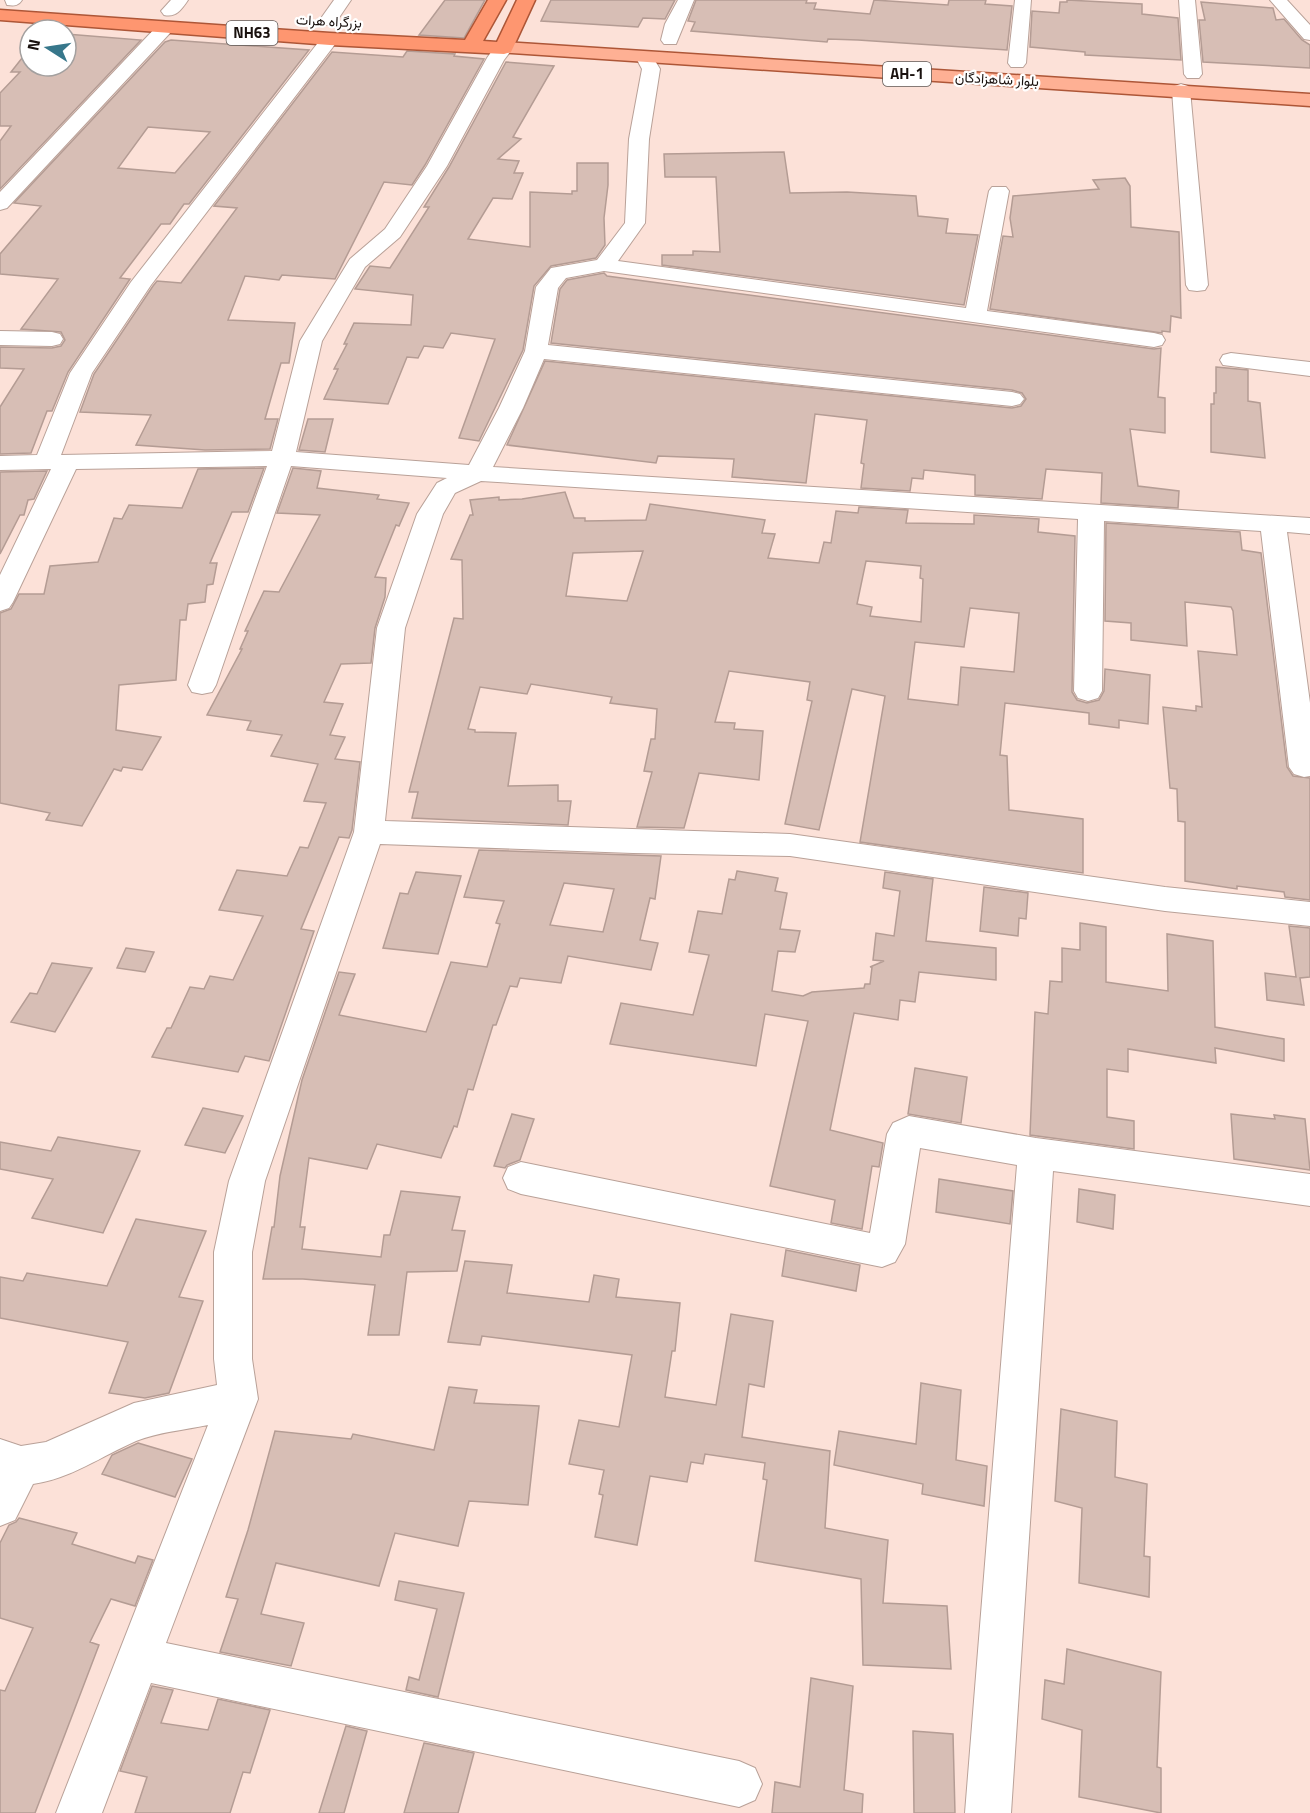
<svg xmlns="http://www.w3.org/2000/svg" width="1310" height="1813" font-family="'Titillium Web',Vazirmatn,sans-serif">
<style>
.building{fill:#d7beb5;stroke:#b49c94;stroke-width:1.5;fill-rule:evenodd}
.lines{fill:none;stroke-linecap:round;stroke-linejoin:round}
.minor-casing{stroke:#b9a198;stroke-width:2}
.primary-casing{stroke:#ad5637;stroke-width:3}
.trunk-casing{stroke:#ad5637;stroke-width:3}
.minor{fill:#fff;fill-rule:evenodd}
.primary{fill:#feb094;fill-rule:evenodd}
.trunk{fill:#fe9670;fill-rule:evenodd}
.labels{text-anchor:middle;stroke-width:4.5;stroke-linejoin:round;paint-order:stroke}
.far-street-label{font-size:14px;fill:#19110e;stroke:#fff}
.shield{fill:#fff;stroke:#5e5856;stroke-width:1.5}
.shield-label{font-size:15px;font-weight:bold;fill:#19110e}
</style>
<rect width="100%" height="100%" fill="#fce1d8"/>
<path class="building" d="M445,0h40l-21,38 -45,-3z
M551,0h124l-10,19 -22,-1 -5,9 -97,-6z
M696,0h111l-1,3h10l-2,6 56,5 4,-14 74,5 1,-5h37l-1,4 27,2 -5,44 -149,-10 -30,-1 -1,3 -136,-11 4,-9 -7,-1z
M1067,0l75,4v10l36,4 3,42 -96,-5v-3l-55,-5 2,-36 27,2 1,-11h7z
M1201,2l72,6 3,12 8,-1 18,21 8,5v23l-107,-6 -4,-42h6z
M66,34l75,6 -141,149v-48l11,-15h-11v-33l20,-21h-9l19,-24v18h36z
M171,40l138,10 -120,154h-5l-14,20h-9l-41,54 10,1 -62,93 -16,39h-5l-16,42 -31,1v-47l24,-38 -24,-1v-21l52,1 9,-2 4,-6 -4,-8 -40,-3 37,-50 -58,-5v-20l41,-48 -27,-3 151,-161zM148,127l62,5 -35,41 -57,-5z
M407,51l48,3 -1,2 30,3 -59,106 -13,20 -28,-3 -49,97 -53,-4 -3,5 -34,-4 -17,44 67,3 -6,40h-8l-16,56h13l-8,30 -65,1 -69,-5 15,-30 -71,-3 14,-38 59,-88 4,-5 24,2 56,-75 -23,-2 118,-154 71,5z
M506,62l48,4 -41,71 8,2 -23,20 21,2 -5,12h9l-11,26 -19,-1 -25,41 62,8v-55l42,2v-3h5v-28h31v22l-4,33 1,27 -9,13 -45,8 -17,20 -11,64 -44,91 -20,-3 36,-99 -44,-6 -8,15 -19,-2 -6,12 -11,-1 -19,47 -64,-5 14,-30h-4l13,-25h-3l10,-21 57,2 2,-30 -58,-6 15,-23 20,2 39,-61h-5l25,-40z
M784,152l6,41 57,-1 69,4 2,20 30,3 -2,14 32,2 -14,70 -302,-40v-10h31v-4l27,1 -4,-75h-51l-1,-23z
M1125,178l5,8 1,41 48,5 2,86 -10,-2 -1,16 -8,-1v2l-172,-24 13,-73 10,1 -3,-19 3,-22 86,-7 -6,-9z
M604,273l3,3 547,73 7,-1 -3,49 7,1v35l-35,-4 8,57 41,5 -1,17 -77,-5 1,-30 -56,-4 -4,30 -67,-4v-20l-51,-5 -1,9 -11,-1 -2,13 -49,-3 3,-24 -3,-1 6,-43 -52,-6 -9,69 -74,-6 2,-18 -76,-3 -2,7 -149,-18 38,-84 467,47 9,-2 5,-7 -4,-6 -10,-3 -461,-47 9,-54 7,-9z
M1216,367l32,3v31l12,2 5,55 -54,-6v-48h3v-11h2z
M308,419h25l-8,33 -26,-2z
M264,468l-16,44h-16l-22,51h7l-4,21 -6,1 -2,17 -17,2 -2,16h-6l-4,60 -57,5 -3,45 45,7 -19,33 -19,-3 -2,4 -7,-2 -32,57 -36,-6 4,-7 -50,-10v-190l11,-4 8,-15h25l6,-28 48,-4 16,-44 8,1 7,-14 53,3 16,-39z
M293,468l28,3 -4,17 62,7 -2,4 32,4 -10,23 -3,-1 -21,52 11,1 -1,19 -10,31 -4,35 -30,1 -17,38 19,2 -13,31 15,2 -10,22 25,3 -8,68 -3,8 -10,-1 -38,92 13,2 -45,130 -24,-5 -7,16 -86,-15 15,-29h4l19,-41 14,2 6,-13 23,4 30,-64 -44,-6 18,-40 50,6 13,-29 8,1 18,-45 -22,-2 14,-37 -47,-8 11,-21 -35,-5 4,-9 -44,-6 35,-66h-2l8,-18h-3l19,-40 15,1 41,-77 -43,-2z
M47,471l-13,28 -6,1 -4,15h-4l-20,39v-82z
M565,492l9,26h11v3l61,-1 4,-16 115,16 -3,13 13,1 -7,24 51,5 5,-21 7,1 5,-32 22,2 1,-6 49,3 -2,13 68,1v-9l65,4 -1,13 37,4 -3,156 5,8 10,3 12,-3 5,-9 1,-22 45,6 -2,49 -29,-4v8l-30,-4v-11l-84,-10 -5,52 7,1 2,54 74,9v54l-223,-31 25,-146 -33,-7 -33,141 -34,-6 27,-123 -5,-1 3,-18 -81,-11 -14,51 20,1 -1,6 29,2 -4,49 -60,-7 -15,55 -47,-1 15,-55 -8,-1 7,-32h4l2,-30 -47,-6 2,-6 -81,-13 -4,10 -47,-7 -12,42 7,1v2l41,1 -8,53 50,-1v16h13l-3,24 -156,-7 6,-26h-9l45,-174 9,1 -1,-59 -11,-1 19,-44h3l-3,-15 29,-3v3l23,-1zM643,551l-16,50 -61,-5 7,-43zM866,561l55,5 -1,12 3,1 -2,43 -51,-6 2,-9 -15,-3zM970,608l49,5 -5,59 -53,-5 -3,38 -50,-6 7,-57 49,5z
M1106,523l134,9 2,18 19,3 26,214 6,9 17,2v122l-25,-3 -1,-5 -47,-6v3l-52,-8v-59l-7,-1 -1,-32 -7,-1 -7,-81 33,4v-5l6,1 -4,-56 39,4 -4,-44 -2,-4 -46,-5 2,44 -56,-6v-17l-26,-2z
M479,850l182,6 -6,43 -5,-1 -10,42 18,3 -7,27 -83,-14 -7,27 -41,-5 -3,9 -7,-1 -14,39h-3l-20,65 -5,-1 -11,38 -3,-1 -13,32 -64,-14 -10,25 -58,-11 -9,69h5l-3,22 79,8 3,-22h6l11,-44 59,6 -8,33 13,1 -8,40 -50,1 -8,63h-31l7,-50 -72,-6h-40l9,-52h2l6,-51 22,-96 37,-108 16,2 -16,41 87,17 25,-70 36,5 13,-43 -4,-1 8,-22 -40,-4zM564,883l50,6 -11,43 -53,-7z
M737,871l41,7 -3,13 12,2 -7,36 20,2 -5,21 -17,-1 -6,40 31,5 9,-4 52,-4 1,-4h5l2,-17h-2l14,-6 -11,-1 3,-27 18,3 6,-45 -17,-3 2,-16 48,7 -7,62 70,7v32l-77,-8 -4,30 -15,-2 -2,20 -44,-7 -24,117 53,13 -4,24 -7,-1 -10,63 -31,-6 4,-23 -65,-14 38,-165 -43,-7 -9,52 -146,-22 11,-41 72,12 16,-60 -20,-3 9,-41 24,3 7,-35 6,1z
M416,872l45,4 -23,78 -55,-6 17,-55 8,1z
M984,887l44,6 -2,26 -7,-1 -1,18 -38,-5z
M1080,923l26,4v55l62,9 -1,-57 46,7 2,86 69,12v22l-69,-13 1,15 -88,-14v23l-21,-3v48l27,4v28l-104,-14 5,-123 13,2 2,-33 12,1v-34l18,2z
M1289,926l21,2v49l-10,1 4,27 -37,-5 -2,-27 31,4z
M126,948l28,4 -9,20 -28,-4z
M52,963l40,5 -37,64 -44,-10 19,-29 7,1z
M915,1068l52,9 -6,46 -53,-9z
M203,1108l40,8 -18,37 -40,-8z
M512,1114l22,5 -14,41 -13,5 -2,3 -11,-2z
M1231,1114l44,5 -1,-4 31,4 5,51 -76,-11z
M58,1137l82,14 -37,82 -71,-15 21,-39 -53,-10v-27l51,9z
M939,1179l74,12 -3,33 -74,-12z
M1079,1189l36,6 -2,34 -36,-7z
M136,1219l70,12 -27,66 24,4 -34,92 -24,5 -36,-5 19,-51 -128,-24v-41l23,4 4,-8 80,13z
M786,1250l74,15 -4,26 -74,-15z
M465,1261l47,4 -5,28 82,9 5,-27 25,4 -3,18 64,6 -5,48h-3l-7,46 51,8 15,-91 42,7 -9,66 -15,-3 -7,53 88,14 -5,77 63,12 -5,63 64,3 4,63 -88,-4 -2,-86 -106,-18 12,-81 -4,-1 2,-16 -60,-9 -2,10 -12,-2 -4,20 -37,-6 -13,69 -42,-8 8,-42 -4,-1 5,-24 -35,-6 10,-44 40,7 13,-72 -150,-19 -2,9 -32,-3z
M921,1383l40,7 -5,70 31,6 -3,40 -62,-12 1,-10 -89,-19 5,-34 77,13z
M449,1387l28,3 -3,13 65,3 -11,99 -59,-4 -11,45 -63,-13 -16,53 -103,-23 -15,51 43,9 -13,43 -71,-14 18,-53 -12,-2 22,-67 27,-99 76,8 2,-5 81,16z
M1061,1409l56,12 -2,56 32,7 -3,72 6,1 -1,40 -70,-14 3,-75 -27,-7z
M138,1443l54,16 -17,38 -73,-23 10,-19z
M19,1518l58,15 -5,11 63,19 3,-7 15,4 -18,46 -24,-7 -21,43 9,3 -64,168h-35v-123l5,1 28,-63 -33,-10v-75l9,-18 7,-3z
M399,1581l65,12 -26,104 -32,-7 3,-13 10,3 18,-71 -42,-9z
M1067,1649l94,23 -4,95 4,1v45l-82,-16 3,-67 -40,-11 3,-39 19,4z
M811,1678l42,8 -9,104 19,4 -1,19h-90l3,-31 25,5z
M152,1686l21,4 -12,33 47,7 10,-31 52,11 -20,63 -7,-1 -13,41h-95l12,-36 -27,-6z
M346,1726l21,5 -23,82h-25z
M913,1731l40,3 2,79h-41z
M424,1743l50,10 -16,60h-54z"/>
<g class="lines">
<defs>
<path id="minor" d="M5,0h17c-4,6 -8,6 -15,5z
M171,0h17c-6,9 -12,18 -24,15l-3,-4z
M334,0h17l-17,25h-12l-3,-4z
M678,0h16l-18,44h-12l-3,-4 4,-16z
M1015,0h16l-5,63 -3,4h-12l-3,-4z
M1179,0h16l7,74 -3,4h-12l-3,-4z
M1270,0h17l23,25v15l-6,-1z
M165,23l6,1 3,4 -3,4 -164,176 -7,2v-18l159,-168z
M330,34l6,1 3,4 -3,4 -185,242 -59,88 -31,82 211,-4 28,-110 50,-82 35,-30 42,-63 60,-108c7,-10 11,-17 23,-14l3,4 -9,12 -57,106 -47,71 -35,30 -43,74 -26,111 173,13 30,-57 26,-57 11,-64 15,-19 46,-8 28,-37 4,-84 13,-70 -6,-11 3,-4h12l9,15 -11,70 -4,84 -27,38 348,47 23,-117 3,-4h14l3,4 -22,120 167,22 8,2 3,5 -3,5 -8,2 -550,-76 -38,7 -8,10 -10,57 464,47 8,2 4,5 -4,5 -8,2 -468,-47 -21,49 -30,59 817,51v16l-23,-2 23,171v73l-6,1 -10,-3 -5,-7 -28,-236 -157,-10 -2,170 -4,7 -10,3 -10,-3 -4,-7 4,-172 -597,-38 -26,12 -12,21 -38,114 -20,193 405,13 375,53 145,15v24l-145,-15 -375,-55 -157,-3 -253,-9 -115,337 -13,71v107l6,40 -92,244 573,118 16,7 7,16 -7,16 -16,7 -588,-124 -49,130h-46l152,-388c-23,5 -50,7 -72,16 -34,15 -66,38 -103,43l-18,36 -15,6v-87l21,7 25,-4 88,-39 83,-18 -3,-26v-107l15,-71 125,-349 23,-204 40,-114 20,-31 10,-5 -156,-12 -75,219 -4,7 -10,2 -10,-2 -4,-7 79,-219 -191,3 -63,133 -4,6 -9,3v-36l51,-106 -51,1v-14l37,-1 33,-82 61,-91 193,-247z
M1181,84l7,2 2,4 18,195 -3,5 -8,1 -8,-1 -3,-5 -14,-195 2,-4z
M0,331l52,1 8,2 3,5 -3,5 -8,2 -52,-1z
M1231,353l79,9v14l-87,-11 -3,-5 3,-5z
M909,1116l127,22 274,36v32l-257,-35 -42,642h-46l52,-648 -97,-17 -15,96 -10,18 -13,5 -361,-73 -13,-5 -5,-11 5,-11 13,-5 349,71 17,-99 6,-11z"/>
<path id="primary" d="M504,42l806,52v12l-813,-54 -2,-4 2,-4z"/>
<path id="trunk" d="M488,0h18l-23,41 14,1 20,-42h18l-24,52 -7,2 -174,-9 -330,-25v-10l330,23 135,7z"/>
</defs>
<use href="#minor" class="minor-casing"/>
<use href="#primary" class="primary-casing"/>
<use href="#trunk" class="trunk-casing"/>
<use href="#minor" class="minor"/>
<use href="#primary" class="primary"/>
<use href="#trunk" class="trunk"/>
</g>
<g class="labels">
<g class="far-street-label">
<text transform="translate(329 21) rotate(3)" y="5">بزرگراه هرات</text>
<text transform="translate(997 79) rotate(3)" y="5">بلوار شاهزادگان</text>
</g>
<g class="shield">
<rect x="226.5" y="21" width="51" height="24" rx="4.5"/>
<rect x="883" y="62" width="48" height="24" rx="4.5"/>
</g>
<g class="shield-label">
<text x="252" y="38">NH63</text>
<text x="907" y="79">AH-1</text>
</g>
</g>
<g transform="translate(48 48) rotate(282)"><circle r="28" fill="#ffffff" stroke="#a3a09f" stroke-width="1.5"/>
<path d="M0-4.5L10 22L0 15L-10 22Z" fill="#37778b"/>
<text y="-9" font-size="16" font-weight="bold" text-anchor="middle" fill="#19110e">N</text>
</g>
</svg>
